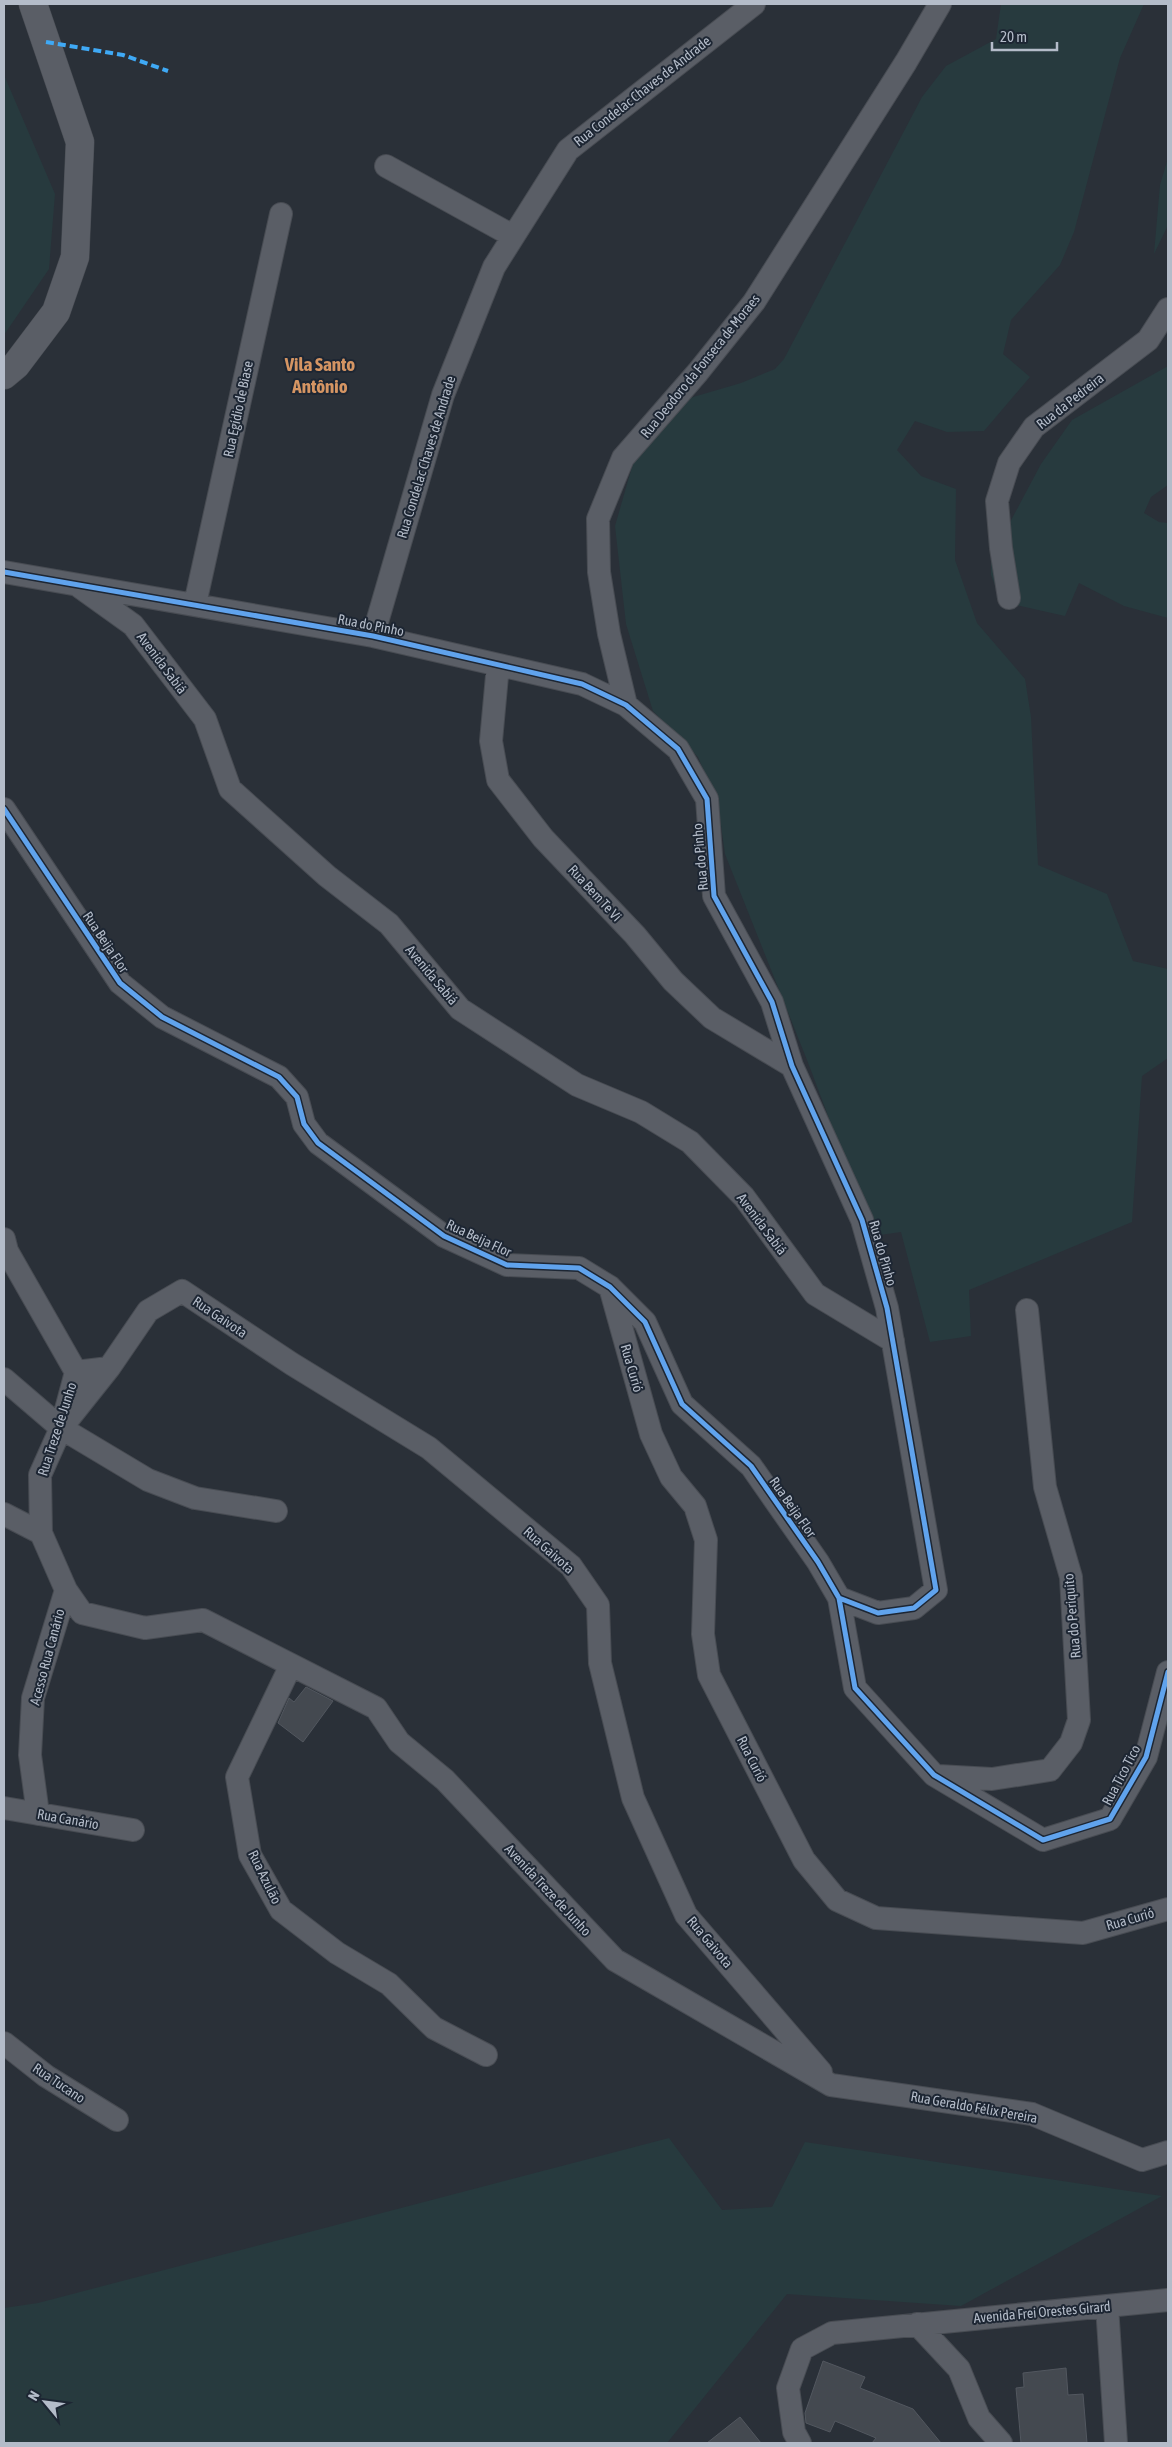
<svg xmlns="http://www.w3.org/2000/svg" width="1172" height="2447" font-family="'Asap Condensed',sans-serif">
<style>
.green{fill:#273a3e}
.building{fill:#444950;stroke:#52575f}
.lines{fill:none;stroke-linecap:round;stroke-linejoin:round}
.minor-casing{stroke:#484c53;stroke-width:24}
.tertiary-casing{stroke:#484c53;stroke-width:29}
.minor{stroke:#5a5e66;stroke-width:22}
.tertiary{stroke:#5a5e66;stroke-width:28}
.quiet{stroke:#3fa9f5;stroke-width:4;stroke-dasharray:8 4;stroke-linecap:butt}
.cycleway-casing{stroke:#1d2633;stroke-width:8}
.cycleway{stroke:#60a3ed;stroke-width:5}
.labels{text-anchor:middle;stroke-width:4;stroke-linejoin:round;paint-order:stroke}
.street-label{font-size:14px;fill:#b4bcc9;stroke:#1d2633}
.district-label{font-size:19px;font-weight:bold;fill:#d59563;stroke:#1d2633}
</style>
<rect width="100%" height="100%" fill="#2a3038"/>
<path class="green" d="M1001,4h143l-24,54 -46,174 -14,33 -49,55 -8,34 27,23 -46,54 -37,1 -32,-11 -18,29 24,26 35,13 -1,71 22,63 48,56 6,38 7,148 69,29 26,67 35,8v89l-26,18 -10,146 -163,68 2,46 -41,6 -29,-110 -28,4 -64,-171 -84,-211 -7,-50 -20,-47 -45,-46 -27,-87 -11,-98 19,-66 49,-60 58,-17 34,-14 9,-10 138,-262 24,-31 50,-27z
M4,75l51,119 -6,75 -45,66z
M1168,158v67l-14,29 6,-69z
M1168,366v119l-17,12 -7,16 15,9 9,1v95l-44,-12 -45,-23 -14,33 -53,-12 -14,-11 -7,-18v-17l50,-94 31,-44z
M669,2138l53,72 50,-3 33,-65 357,54 -201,110 -174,-12 -120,149h-663v-135l34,-5z"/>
<path class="building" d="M306,1687l27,14 -30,41 -25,-19 11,-25 5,4z
M823,2361l42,16 -5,11 53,21 28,34h-69l4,-5 -41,-17 -5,11 -24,-9 -1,-10z
M1066,2368l2,27 15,-1 4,49h-66l-5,-55 8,-1 -1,-14z
M740,2417l21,26h-54z"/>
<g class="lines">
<defs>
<path id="minor" d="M386,166l127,70
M4,572l369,64 209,48 44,21 52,44 29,50 7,97 58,106 20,64 70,154 25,88 49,282 -22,18 -36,5 -39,-15
M80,587l53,38 72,94 25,70 97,87 62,48 71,85 117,76 64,27 49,30 54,55 71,97 78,47
M1009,598l-8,-50 -4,-47 12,-38 25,-36 114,-87 20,-31
M195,604l86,-390
M373,636l70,-241 51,-128 74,-117 186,-146
M498,665l-7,76 7,39 45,58 92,97 38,46 39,37 80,48
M626,705l-17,-71 -10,-62 -1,-53 25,-61 75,-86 56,-70 152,-240 34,-58
M4,809l116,174 42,34 117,60 18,20 7,27 14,19 126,93 63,29 72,3 31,19 35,35 37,82 69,62 67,96 21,36 16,90 79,87 109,65 67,-21 36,-62 22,-85
M4,1239l3,12 69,121
M610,1287l41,147 20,43 24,29 11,34 -3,94 6,41 95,185 33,40 39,18 207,15 85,-24
M76,1372l-15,56 -21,47 1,58 25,57 16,23 63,15 58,-8 173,88 23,34 46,38 170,180 216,125 201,29 110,46 26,-8
M76,1372l33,-4 39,-57 34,-20 110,73 137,84 142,118 27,39 2,58 33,135 53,117 135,157
M4,1379l57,49 87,52 47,18 81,13
M66,1422l43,-54
M4,1514l37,19
M291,1665l-54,112 13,78 31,55 56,43 52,31 45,44 52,27
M938,1776l54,3 58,-9 21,-27 8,-23 -8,-143 -26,-90 -18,-177
M4,1808l129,22
M38,1814l-8,-59 3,-57 33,-108
M4,2043l42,33 71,44
M1107,2306l9,137
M917,2324l42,45 20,49 22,25
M800,2443l-6,-11 -6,-44 14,-39 30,-16 336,-33"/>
<path id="tertiary" d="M4,375l12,-10 40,-53 19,-55 5,-115 -47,-138"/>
</defs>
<use href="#minor" class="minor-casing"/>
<use href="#tertiary" class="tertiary-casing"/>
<use href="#minor" class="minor"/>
<use href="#tertiary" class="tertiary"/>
<path class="quiet" d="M46,42l77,13 45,16"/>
<defs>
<path id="cycleway" d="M4,572l369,64 209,48 44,21 52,44 29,50 7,97 58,106 20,64 70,154 25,88 49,282 -22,18 -36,5 -39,-15
M4,809l116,174 42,34 117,60 18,20 7,27 14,19 126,93 63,29 72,3 31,19 35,35 37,82 69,62 67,96 21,36 16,90 79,87 109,65 67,-21 36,-62 22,-85"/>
</defs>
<use href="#cycleway" class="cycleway-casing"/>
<use href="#cycleway" class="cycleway"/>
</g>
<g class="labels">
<g class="street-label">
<text transform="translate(642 91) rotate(-38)" y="5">Rua Condelac Chaves de Andrade</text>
<text transform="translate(700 366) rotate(-51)" y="5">Rua Deodoro da Fonseca de Moraes</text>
<text transform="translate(1070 401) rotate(-38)" y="5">Rua da Pedreira</text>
<text transform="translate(238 409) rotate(-78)" y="5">Rua Egídio de Biase</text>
<text transform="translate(426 457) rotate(-73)" y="5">Rua Condelac Chaves de Andrade</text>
<text transform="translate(371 625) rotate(11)" y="5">Rua do Pinho</text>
<text transform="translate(162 663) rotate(53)" y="5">Avenida Sabiá</text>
<text transform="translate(700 857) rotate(-95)" y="5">Rua do Pinho</text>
<text transform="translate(595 893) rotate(47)" y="5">Rua Bem Te Vi</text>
<text transform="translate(106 942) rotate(56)" y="5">Rua Beija Flor</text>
<text transform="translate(432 975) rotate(50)" y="5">Avenida Sabiá</text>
<text transform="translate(762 1224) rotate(53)" y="5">Avenida Sabiá</text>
<text transform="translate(479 1238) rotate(25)" y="5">Rua Beija Flor</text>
<text transform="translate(883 1253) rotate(74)" y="5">Rua do Pinho</text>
<text transform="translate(220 1317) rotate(34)" y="5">Rua Gaivota</text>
<text transform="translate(632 1368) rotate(74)" y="5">Rua Curió</text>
<text transform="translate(57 1429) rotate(-72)" y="5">Rua Treze de Junho</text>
<text transform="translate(793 1507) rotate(55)" y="5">Rua Beija Flor</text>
<text transform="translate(549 1550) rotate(42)" y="5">Rua Gaivota</text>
<text transform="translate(1072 1616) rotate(-95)" y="5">Rua do Periquito</text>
<text transform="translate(47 1657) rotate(-75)" y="5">Acesso Rua Canário</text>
<text transform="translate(752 1759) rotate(63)" y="5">Rua Curió</text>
<text transform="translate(1121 1775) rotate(-62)" y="5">Rua Tico Tico</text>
<text transform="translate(68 1819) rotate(10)" y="5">Rua Canário</text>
<text transform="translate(265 1877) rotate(64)" y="5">Rua Azulão</text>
<text transform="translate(548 1890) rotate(47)" y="5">Avenida Treze de Junho</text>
<text transform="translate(1130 1919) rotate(-16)" y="5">Rua Curió</text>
<text transform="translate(710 1942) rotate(50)" y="5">Rua Gaivota</text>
<text transform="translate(59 2083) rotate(34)" y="5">Rua Tucano</text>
<text transform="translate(974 2107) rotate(10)" y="5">Rua Geraldo Félix Pereira</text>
<text transform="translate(1042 2312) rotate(-5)" y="5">Avenida Frei Orestes Girard</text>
</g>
<g class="district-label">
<text x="320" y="371">Vila Santo<tspan x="320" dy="22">Antônio</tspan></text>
</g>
</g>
<rect width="1172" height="2447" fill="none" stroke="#b4bcc9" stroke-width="10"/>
<g transform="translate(45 2402) rotate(299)" stroke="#1d2633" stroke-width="4" paint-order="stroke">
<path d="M0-4L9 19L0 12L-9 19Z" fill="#b4bcc9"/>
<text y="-8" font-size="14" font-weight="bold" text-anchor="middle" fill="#b4bcc9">N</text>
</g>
<path d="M992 42v8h65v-8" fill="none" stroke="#b4bcc9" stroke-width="2.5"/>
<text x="1000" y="42" font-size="15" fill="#b4bcc9" stroke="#1d2633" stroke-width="4" paint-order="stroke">20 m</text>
</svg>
